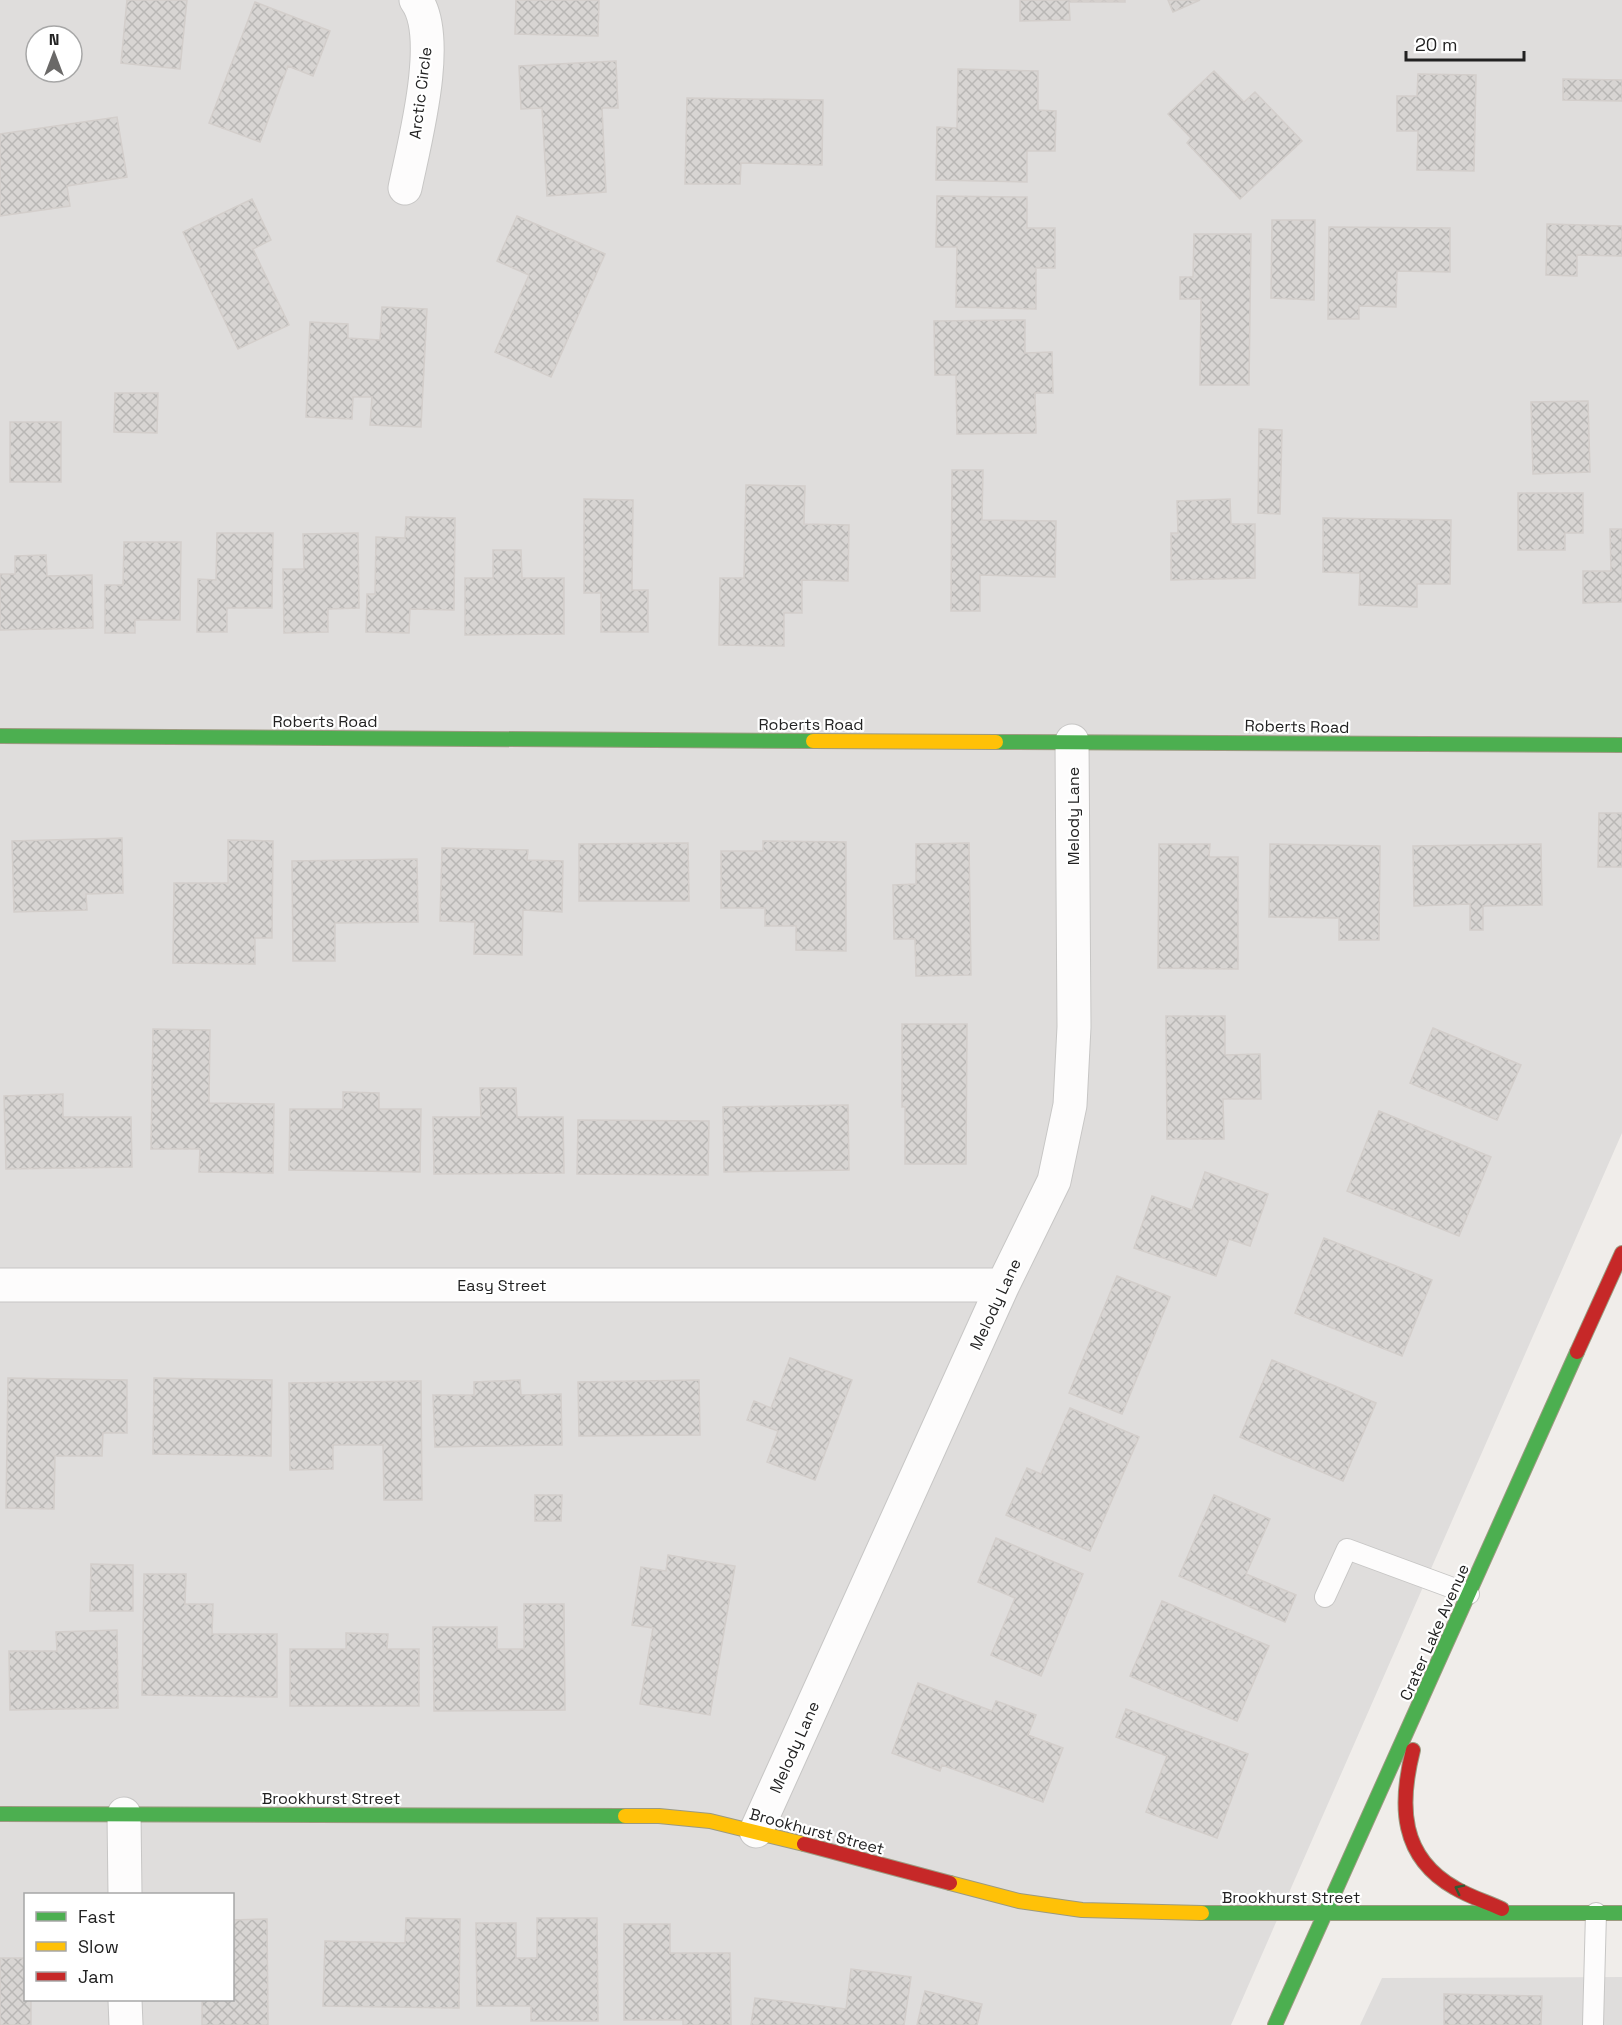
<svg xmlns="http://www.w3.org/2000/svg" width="1622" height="2025" font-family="'Space Grotesk',sans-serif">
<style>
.residential{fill:#dfdddc;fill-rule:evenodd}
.building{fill:url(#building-cross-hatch);stroke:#d3cecb;stroke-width:1.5}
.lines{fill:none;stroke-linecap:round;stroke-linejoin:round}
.lane-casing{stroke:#c7c6c5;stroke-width:22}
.street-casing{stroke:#c7c6c5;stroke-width:35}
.fast-casing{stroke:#9c9a80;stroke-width:16}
.slow-casing{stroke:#9c9a80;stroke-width:16}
.jam-casing{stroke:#9c9a80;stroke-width:16}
.lane{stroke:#fdfcfc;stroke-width:20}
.street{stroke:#fdfcfc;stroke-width:33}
.fast{stroke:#4caf50;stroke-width:14}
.slow{stroke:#ffc107;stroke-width:14}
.jam{stroke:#c62828;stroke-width:14}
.oneway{stroke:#335a34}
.labels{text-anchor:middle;stroke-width:4.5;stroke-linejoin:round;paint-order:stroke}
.street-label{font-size:16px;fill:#222;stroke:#fff}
</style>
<defs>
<pattern id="building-cross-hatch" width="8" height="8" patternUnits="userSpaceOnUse" patternTransform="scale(1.5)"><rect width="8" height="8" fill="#d8d5d3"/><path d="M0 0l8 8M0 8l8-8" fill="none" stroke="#b9b7b5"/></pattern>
</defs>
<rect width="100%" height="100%" fill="#f0edea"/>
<path class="residential" d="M0,0h1622v1133l-391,892h-1231zM36,36h36v36h-36zM26,1894h206v106h-206z
M1622,1977v48h-262l22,-47z"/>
<path class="building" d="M127,0h60l-7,69 -59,-6z
M516,0h83l-1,36 -83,-2z
M1020,0h105v2h-56l1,18 -50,1z
M1168,0h32l-27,12z
M255,2l75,29 -17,45 -25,-10 -28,76 -51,-19z
M616,61l2,47h-16l4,84 -59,4 -5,-88 -21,1 -2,-43z
M958,69l80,2v39l18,1 -1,40h-28v31l-91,-2 1,-53 20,1z
M1214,71l30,31 11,-10 47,49 -62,58 -53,-56 4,-5 -23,-24z
M1418,74l58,1 -2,96 -57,-1 1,-39h-21v-35h20z
M1563,79l59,1v21l-59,-1z
M687,98l136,2 -1,65 -81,-2 -1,21h-55z
M117,117l10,60 -60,9 3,20 -70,10v-82z
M937,196l90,1v31h28v40h-19v41l-80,-2 1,-60h-21z
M252,199l19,41 -18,9 36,76 -51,24 -55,-117z
M517,216l88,38 -54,123 -56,-25 34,-77 -32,-14z
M1272,220h43l-1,80 -43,-2z
M1547,224l75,2v30l-45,-1v21l-31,-1z
M1329,227l121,1v44l-53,-1 -1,36 -37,-1v13h-31z
M1194,234h57l-2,151h-49l1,-86h-21v-22h13z
M382,307l45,2 -6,118 -51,-2 2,-28h-19l-1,22 -46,-2 4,-95 38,2v14l32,2z
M1025,320v33l27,-1 1,41h-18l1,40 -79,1 -1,-59h-21l-1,-54z
M115,393h43l-1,40 -43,-1z
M1588,401l2,71 -57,2 -2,-72z
M10,422h51v60h-51z
M1259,429l23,1 -2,84 -22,-1z
M952,470h31l-1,50 74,1 -1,56 -75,-2v36h-29z
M746,485l59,1 -1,38 45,1 -1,56 -46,-1v33h-18v33l-65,-1 1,-67h24z
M1518,493h65v40h-18v17h-47z
M584,499l49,1 -1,90h16v42h-47v-39h-17z
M1230,499l1,25h24v54l-84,2v-47h7l-1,-32z
M406,517l49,1 -1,92 -44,-1 -1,24 -43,-1 1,-38h8l1,-57 29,1z
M1323,518l128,2 -1,64h-33v23l-58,-2 1,-32 -37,-1z
M1610,529h12v73l-39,1v-32h28z
M217,533h56l-1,75h-45v24h-30l1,-53 18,1z
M358,533l1,75 -31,1v23l-44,1 -1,-64h21l-1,-35z
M124,542h57l-1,78h-45v13h-30v-48h18z
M493,550h28l1,28h42v56l-99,1v-57h28z
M46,555l1,21 45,-1 1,53 -93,2v-56h15v-18z
M1599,813h23v54h-24z
M122,838l1,55 -37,1 1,16 -73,2 -2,-71z
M228,840l45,1 -1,97h-17v26l-82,-1 1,-80h54z
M763,841l83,1v109l-50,-1v-24h-31v-18h-44v-57h42z
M688,843l1,58h-110v-57z
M969,843l2,132 -55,1 -1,-37h-21l-1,-54 23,-1v-40z
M1159,844h51l-1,13h29v112l-80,-1z
M1270,844l110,2 -1,94h-40v-22l-70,-1z
M1541,844l1,61 -59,1v24h-13v-26l-56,2 -1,-60z
M442,848l86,2 -1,10 36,1 -1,51 -39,-2 -1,45 -48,-1 1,-32 -35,-1z
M417,859l1,63 -83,1v38h-42l-1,-100z
M1166,1016h59v39l35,-1 1,45h-38l1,40h-57z
M902,1024h65l-1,140h-61v-57h-3z
M1433,1028l88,37 -24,55 -87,-37z
M153,1029l57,1 -1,73 65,1 -1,69 -74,-1 1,-23h-49z
M480,1088h36l1,29h46l1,56 -130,1 -1,-57h48z
M343,1092l36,1v16h42l-1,63 -131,-2 1,-61h53z
M63,1094v23h68l1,50 -126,2 -2,-73z
M848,1105l1,65 -125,2 -1,-65z
M1379,1111l112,46 -32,79 -112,-45z
M578,1120l131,1 -1,54 -131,-1z
M1205,1172l63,22 -18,52 -21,-7 -13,37 -82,-28 18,-52 40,14z
M1324,1238l108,42 -30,76 -107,-43z
M1117,1276l53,21 -48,117 -53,-21z
M790,1358l62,22 -37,100 -48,-18 11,-31 -31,-11 7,-19 17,7z
M1272,1360l104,43 -33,78 -103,-44z
M8,1378l119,2v53h-24l-1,23h-47l-1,53 -48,-1z
M154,1378l118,2 -1,76 -118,-2z
M520,1380l1,15 40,-1 1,51 -127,2 -2,-52h41v-13z
M699,1380l1,55 -121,1 -1,-54z
M421,1381l1,119h-38l-1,-55h-50v24l-43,1 -1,-87z
M1070,1408l69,29 -49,114 -84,-36 21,-47 14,6z
M535,1495h27l-1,26h-26z
M1214,1495l56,24 -24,55 50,21 -11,27 -106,-46z
M996,1538l87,36 -42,102 -50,-21 24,-57 -37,-16z
M668,1555l67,11 -25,149 -70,-11 13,-76 -21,-3 9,-58 25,4z
M91,1564l42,1v46h-43z
M144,1574h42l-1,30h28l-1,30h65v63l-135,-2z
M1162,1601l107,45 -32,75 -107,-45z
M524,1604h40l1,106 -131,1 -1,-84h64v22h27z
M117,1630l1,78 -108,2 -1,-59h48l-1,-19z
M346,1633l42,1 -1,15h32v57h-129v-57h56z
M918,1683l74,28 4,-10 40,14 -8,20 35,13 -20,54 -101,-37 -2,6 -48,-18z
M1126,1709l122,45 -31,84 -71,-26 21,-56 -51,-19z
M406,1918l54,1 -1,89 -136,-2 2,-65 80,2z
M537,1918h60l1,103h-67v-15h-54l-1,-83h40v35h21z
M267,1919l1,106h-66v-25h30v-80z
M624,1924h46v29h60l1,72h-48v-5h-59z
M0,1958h26v42h5v25h-31z
M851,1969l60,8 -7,48h-153l4,-27 91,11z
M925,1991l57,13 -5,21h-60z
M1444,1994l98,2 -1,29h-97z"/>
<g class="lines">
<defs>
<path id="lane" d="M1325,1597l22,-48 122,45
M1593,2025l3,-112"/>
<path id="street" d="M405,188c9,-44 38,-151 11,-188
M0,1285h1003
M124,1814l1,80
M756,1831l247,-546 51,-104 16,-76 4,-78 -2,-286
M125,2000l1,25"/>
<path id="fast" d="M0,736l813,5
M996,742l626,3
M0,1814l625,2
M1202,1913h420
M1275,2025l302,-673"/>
<path id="slow" d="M813,741l183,1
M625,1816h34l51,5 94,23
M950,1883l69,18 63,9 120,3"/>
<path id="jam" d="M1577,1352l45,-99
M1413,1750c-14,55 -13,107 42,138 15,9 32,14 47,21
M804,1844l146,39"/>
</defs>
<use href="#lane" class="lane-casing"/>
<use href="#street" class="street-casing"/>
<use href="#fast" class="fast-casing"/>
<use href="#slow" class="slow-casing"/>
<use href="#jam" class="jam-casing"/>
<use href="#lane" class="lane"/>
<use href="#street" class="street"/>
<use href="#fast" class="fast"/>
<use href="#slow" class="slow"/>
<use href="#jam" class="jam"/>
</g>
<defs><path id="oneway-chevron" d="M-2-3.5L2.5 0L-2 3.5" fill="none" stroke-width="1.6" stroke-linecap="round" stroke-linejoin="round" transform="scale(1.5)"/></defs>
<use class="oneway" href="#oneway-chevron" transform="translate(1459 1889) rotate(-153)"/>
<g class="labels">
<g class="street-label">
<text transform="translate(420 93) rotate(-83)" y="6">Arctic Circle</text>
<text x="325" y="727">Roberts Road</text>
<text x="811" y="730">Roberts Road</text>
<text transform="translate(1297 726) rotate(1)" y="6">Roberts Road</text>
<text transform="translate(1073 816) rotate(-90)" y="6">Melody Lane</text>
<text x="502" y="1291">Easy Street</text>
<text transform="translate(995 1304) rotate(-65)" y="6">Melody Lane</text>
<text transform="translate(1434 1632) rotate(-66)" y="6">Crater Lake Avenue</text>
<text transform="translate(794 1747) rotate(-66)" y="6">Melody Lane</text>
<text x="331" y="1804">Brookhurst Street</text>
<text transform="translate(817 1831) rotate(15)" y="6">Brookhurst Street</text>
<text x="1291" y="1903">Brookhurst Street</text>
</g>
</g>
<rect x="24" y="1893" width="210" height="108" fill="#ffffff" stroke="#a7a7a7" stroke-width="1.5"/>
<rect x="36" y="1912" width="30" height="9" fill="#4caf50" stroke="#a7a7a7" stroke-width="1.5"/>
<text x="78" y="1923" font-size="18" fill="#222222">Fast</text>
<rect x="36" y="1942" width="30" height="9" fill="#ffc107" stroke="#a7a7a7" stroke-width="1.5"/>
<text x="78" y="1953" font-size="18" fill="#222222">Slow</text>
<rect x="36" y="1972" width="30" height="9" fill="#c62828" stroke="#a7a7a7" stroke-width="1.5"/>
<text x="78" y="1983" font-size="18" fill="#222222">Jam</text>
<g transform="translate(54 54)"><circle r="28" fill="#ffffff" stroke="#a7a7a7" stroke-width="1.5"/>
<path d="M0-4.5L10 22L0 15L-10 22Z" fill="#6a6968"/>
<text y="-9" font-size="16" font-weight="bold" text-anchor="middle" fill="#222222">N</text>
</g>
<path d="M1406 51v9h118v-9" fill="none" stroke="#222222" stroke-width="3"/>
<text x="1415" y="51" font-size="18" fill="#222222" stroke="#ffffff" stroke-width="4.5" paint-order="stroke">20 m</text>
</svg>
